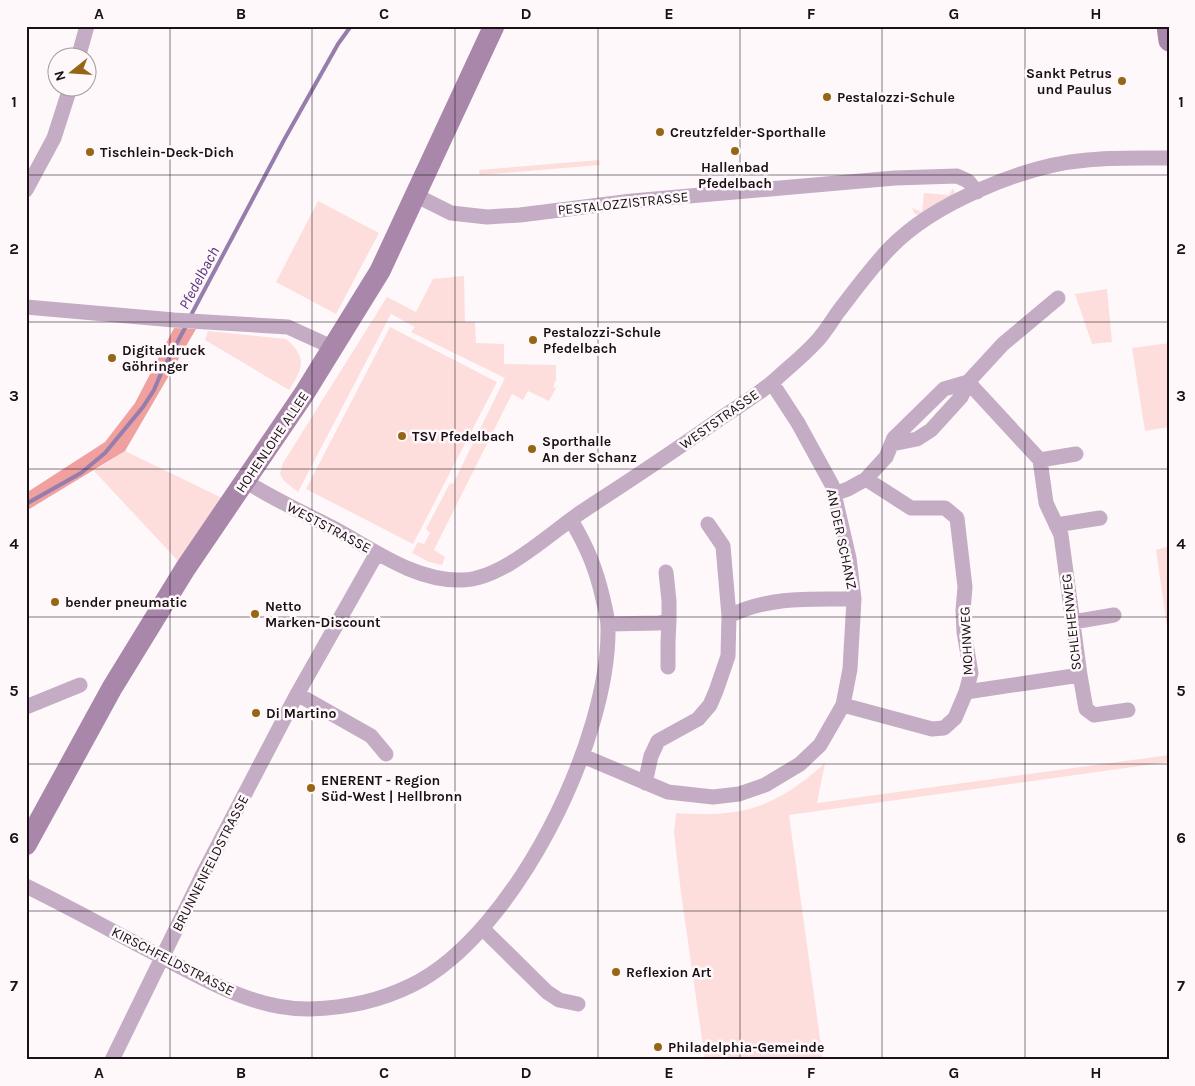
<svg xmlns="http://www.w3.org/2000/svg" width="1195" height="1086" font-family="Karla,sans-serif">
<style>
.green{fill:#fddedd}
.forest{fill:#efa09f}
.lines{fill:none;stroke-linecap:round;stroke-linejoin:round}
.stream{stroke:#967dab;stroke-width:4}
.street{stroke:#c4acc4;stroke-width:15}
.secondary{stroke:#a987aa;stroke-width:21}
.grid{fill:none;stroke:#1a1016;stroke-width:1;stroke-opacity:0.55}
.poi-dot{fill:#956615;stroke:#fef8fb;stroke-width:2}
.labels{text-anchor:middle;stroke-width:5;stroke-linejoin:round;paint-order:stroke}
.poi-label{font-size:14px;font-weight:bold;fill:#1a1016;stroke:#fef8fb;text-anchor:start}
.street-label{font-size:14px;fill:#1a1016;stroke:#fef8fb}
.water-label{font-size:15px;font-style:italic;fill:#582f79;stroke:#fef8fb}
.neatline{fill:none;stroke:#1a1016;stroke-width:2}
.grid-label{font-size:16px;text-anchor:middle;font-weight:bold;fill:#1a1016}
</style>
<rect width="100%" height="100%" fill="#fef8fb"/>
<path class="green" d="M599,160l1,5 -120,10 -1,-5z
M953,188l2,6 -34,22 -6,-2 -3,-6 10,4 2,-19 25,2z
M318,201l61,32 -43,81 -60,-32z
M464,276l1,46h10l1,21 28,1v20l52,1v15l-3,7 3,1 -7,13 -21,-10 -5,9 -11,-6 -78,156 11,7 -3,8 -13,-3 -17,-9 6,-11 6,2 6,-11 -4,-4 24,-46 3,1 52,-106 -94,-46 4,-5 -24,-13 -93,178 -14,-11 -4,-7 3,-11 104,-166 29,15 17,-33z
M1107,289l5,53 -20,2 -17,-50z
M390,327l107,55 -84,162 -107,-55z
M208,331l78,8c22,19 17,29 3,51l-84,-50z
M1169,343v84l-24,4 -13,-83z
M125,451l97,47 -41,66 -87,-93z
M1169,546v95l-13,-91z
M1169,755v7l-380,53 34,245h-118l-24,-167 -7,-60 2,-20c66,5 99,-5 149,-50l-8,40z"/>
<path class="forest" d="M174,328l22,1 -71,122 -99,60v-18l79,-51 30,-39z"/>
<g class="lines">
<path class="stream" d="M190,317l94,-177 54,-96 13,-18
M26,504l55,-31 24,-20 38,-46 11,-17 8,-19 24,-45"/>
<path class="street" d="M78,58l9,-32
M26,190l28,-52 16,-50
M415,195l36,18 36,4 33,-2 112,-14 263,-23 62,-2 11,5 9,11
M26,307l148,13 114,7 46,21
M968,382l72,78 36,-6
M892,444l25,-5 14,-9 30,-33 7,-15 35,-38 55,-46
M245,481c30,19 61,33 92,49 38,21 80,52 126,50 39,-1 85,-45 117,-67 47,-31 95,-62 141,-95 18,-12 38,-24 54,-38 13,-12 28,-24 40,-37 9,-9 16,-21 23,-31 17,-22 33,-44 52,-64 43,-45 135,-83 197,-88 27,-3 54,-2 82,-2
M834,494l14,-5 18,-10 20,-22 8,-19 50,-49 24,-7
M1056,525l44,-7
M666,572l3,29v20
M729,616c41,-20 81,-17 125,-17
M1073,622l41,-7
M608,624l51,-1 10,-2 -1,21v25
M1080,675l6,34 8,6 34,-5
M966,692l114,-17 -19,-140 -15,-32 -6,-43
M297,694l74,42 15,18
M843,705l89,24 12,-1 11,-10 11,-26 5,-19 -7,-41 -1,-22 2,-23 -8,-69 -12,-10h-34l-45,-29
M26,707l54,-22
M583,756l85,36 45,5 26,-3 26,-9 35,-21 20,-19 23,-40 7,-36 4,-70 -5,-41 -17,-73 -34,-62 -26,-40
M645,783l6,-27 7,-15 40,-22 12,-14 6,-14 12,-35 1,-40 -6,-70 -15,-22
M26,886c45,22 88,46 132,69 48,25 97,55 152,54 36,-1 70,-8 102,-24 103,-51 198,-246 196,-358 0,-9 -3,-19 -5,-28 -7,-31 -16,-52 -32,-79
M482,928l65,64 12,8 19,4
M112,1060l91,-186 92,-176 82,-145"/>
<path class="secondary" d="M1167,26l2,15
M26,845l86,-157 73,-119 119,-175 76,-123 114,-245"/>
</g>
<path class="grid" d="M170,26v1034M312,26v1034M455,26v1034M598,26v1034M740,26v1034M882,26v1034M1025,26v1034M26,175h1143M26,322h1143M26,469h1143M26,617h1143M26,764h1143M26,911h1143"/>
<g class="poi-dot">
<circle cx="1122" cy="81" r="5"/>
<circle cx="827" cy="97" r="5"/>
<circle cx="660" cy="132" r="5"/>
<circle cx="735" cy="151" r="5"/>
<circle cx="90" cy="152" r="5"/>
<circle cx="533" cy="340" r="5"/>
<circle cx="112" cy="358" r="5"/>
<circle cx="402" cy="436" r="5"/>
<circle cx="532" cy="449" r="5"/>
<circle cx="55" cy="602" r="5"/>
<circle cx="255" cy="614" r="5"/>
<circle cx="256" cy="713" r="5"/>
<circle cx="311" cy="788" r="5"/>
<circle cx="616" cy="972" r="5"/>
<circle cx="658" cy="1047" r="5"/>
</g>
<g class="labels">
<g class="poi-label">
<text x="1112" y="78" text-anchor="end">Sankt Petrus<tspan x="1112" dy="16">und Paulus</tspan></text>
<text x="837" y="102">Pestalozzi-Schule</text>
<text x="670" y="137">Creutzfelder-Sporthalle</text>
<text x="100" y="157">Tischlein-Deck-Dich</text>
<text x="735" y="172" text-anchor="middle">Hallenbad<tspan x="735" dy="16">Pfedelbach</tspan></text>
<text x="543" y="337">Pestalozzi-Schule<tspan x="543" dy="16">Pfedelbach</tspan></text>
<text x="122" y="355">Digitaldruck<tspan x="122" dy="16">Göhringer</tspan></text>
<text x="412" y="441">TSV Pfedelbach</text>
<text x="542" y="446">Sporthalle<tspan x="542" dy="16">An der Schanz</tspan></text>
<text x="65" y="607">bender pneumatic</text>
<text x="265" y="611">Netto<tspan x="265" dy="16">Marken-Discount</tspan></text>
<text x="266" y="718">Di Martino</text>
<text x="321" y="785">ENERENT - Region<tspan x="321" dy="16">Süd-West | Hellbronn</tspan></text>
<text x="626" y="977">Reflexion Art</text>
<text x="668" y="1052">Philadelphia-Gemeinde</text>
</g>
<g class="street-label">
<text transform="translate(623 203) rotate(-6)" y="5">PESTALOZZISTRASSE</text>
<text transform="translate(719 419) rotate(-35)" y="5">WESTSTRASSE</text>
<text transform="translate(272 442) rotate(-56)" y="5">HOHENLOHE ALLEE</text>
<text transform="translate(329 527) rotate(28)" y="5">WESTSTRASSE</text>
<text transform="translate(842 539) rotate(78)" y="5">AN DER SCHANZ</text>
<text transform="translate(1071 622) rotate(-96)" y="5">SCHLEHENWEG</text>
<text transform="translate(966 641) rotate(-93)" y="5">MOHNWEG</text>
<text transform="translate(210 863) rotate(-63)" y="5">BRUNNENFELDSTRASSE</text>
<text transform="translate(173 961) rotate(27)" y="5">KIRSCHFELDSTRASSE</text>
</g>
<g class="water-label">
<text transform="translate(199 278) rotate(-62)" y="5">Pfedelbach</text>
</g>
</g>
<rect width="1195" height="1086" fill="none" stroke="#fef8fb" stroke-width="55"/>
<g transform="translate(72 72) rotate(253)"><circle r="24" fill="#fef8fb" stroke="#a39b9f"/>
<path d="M0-4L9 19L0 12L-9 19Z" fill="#956615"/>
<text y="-8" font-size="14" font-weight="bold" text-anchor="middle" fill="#1a1016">N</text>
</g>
<rect x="28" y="28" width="1140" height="1030" class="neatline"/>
<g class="grid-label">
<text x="99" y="19">A</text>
<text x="241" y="19">B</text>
<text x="384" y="19">C</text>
<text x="526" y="19">D</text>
<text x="669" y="19">E</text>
<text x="811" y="19">F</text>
<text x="954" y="19">G</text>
<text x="1096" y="19">H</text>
<text x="14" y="107">1</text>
<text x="1181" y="107">1</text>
<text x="14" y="254">2</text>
<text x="1181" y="254">2</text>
<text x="14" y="401">3</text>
<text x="1181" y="401">3</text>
<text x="14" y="549">4</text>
<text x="1181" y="549">4</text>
<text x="14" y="696">5</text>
<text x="1181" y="696">5</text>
<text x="14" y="843">6</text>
<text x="1181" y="843">6</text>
<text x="14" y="991">7</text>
<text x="1181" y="991">7</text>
<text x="99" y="1078">A</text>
<text x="241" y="1078">B</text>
<text x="384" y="1078">C</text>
<text x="526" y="1078">D</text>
<text x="669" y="1078">E</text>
<text x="811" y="1078">F</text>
<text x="954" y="1078">G</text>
<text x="1096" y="1078">H</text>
</g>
</svg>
